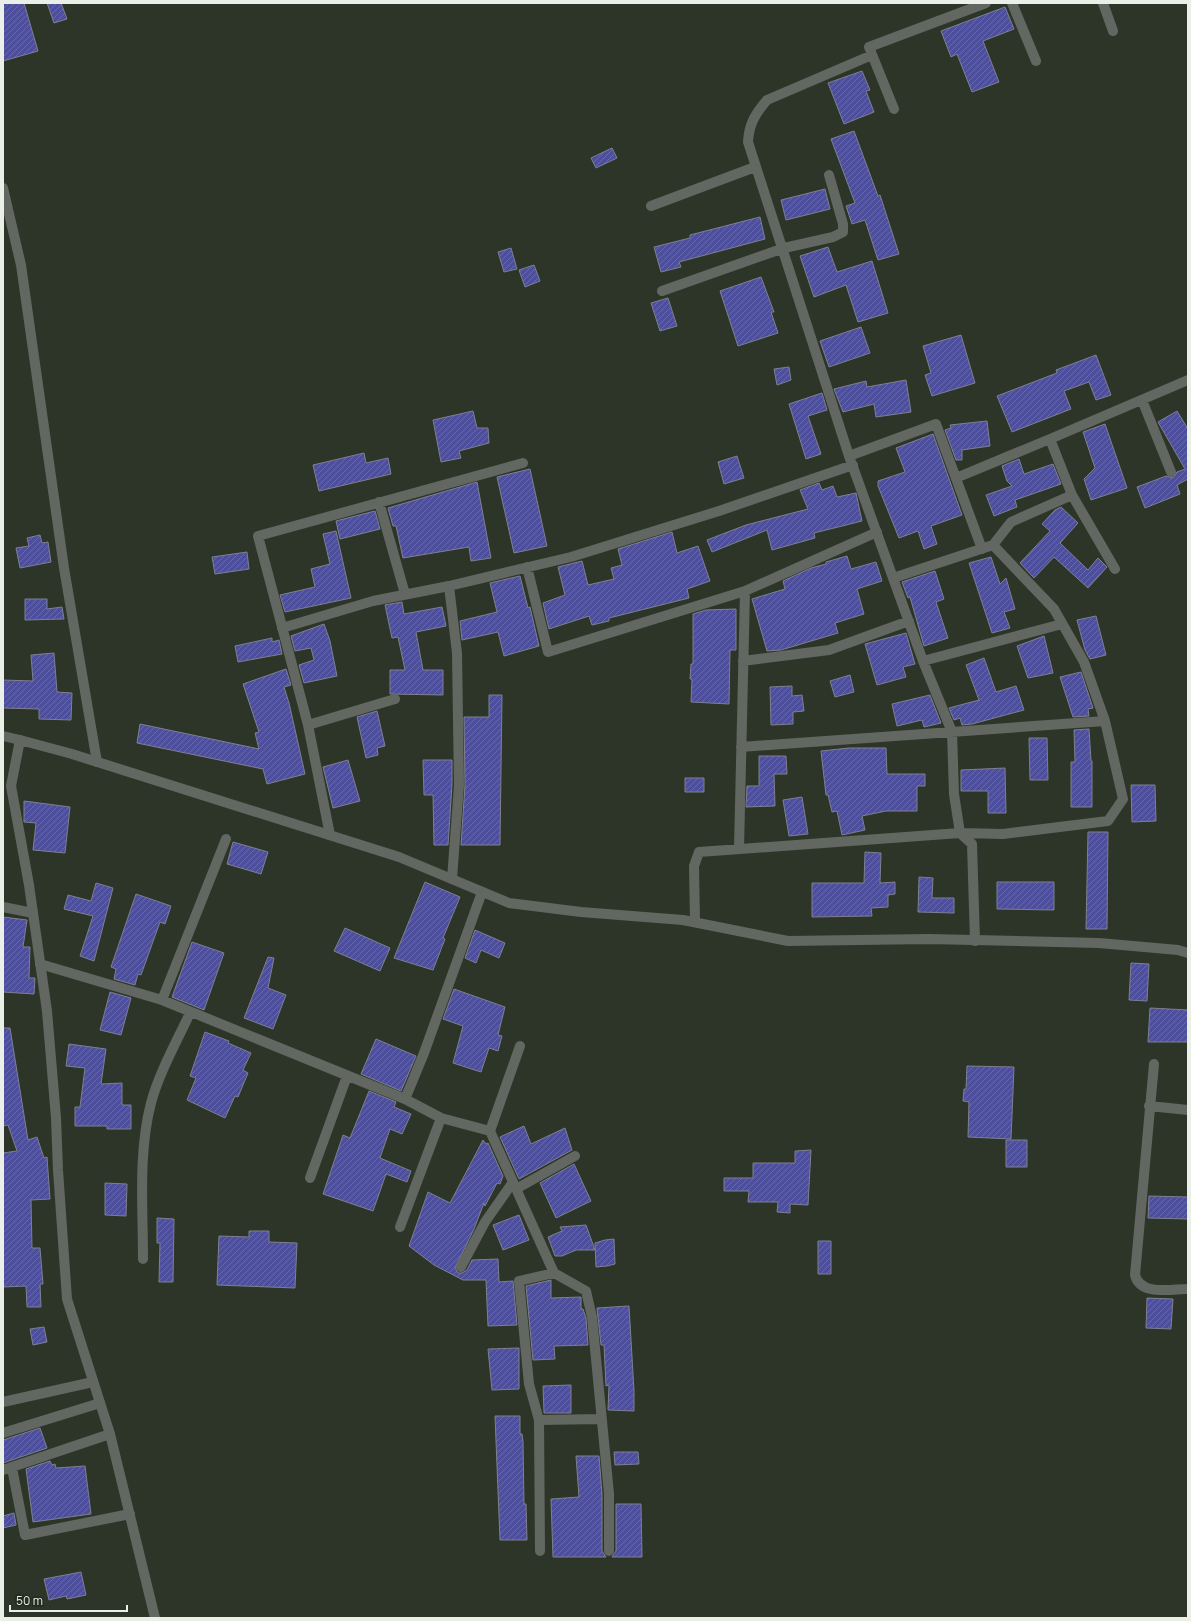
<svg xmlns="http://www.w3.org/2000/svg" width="1191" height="1621" font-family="Manrope,sans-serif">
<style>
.building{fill:url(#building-hatch);stroke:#7e8090}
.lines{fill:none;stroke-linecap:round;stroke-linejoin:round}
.minor{stroke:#636761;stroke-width:10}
.tertiary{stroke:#636761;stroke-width:10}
</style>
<defs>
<pattern id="building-hatch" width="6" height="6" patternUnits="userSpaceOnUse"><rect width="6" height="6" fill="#4e4f9c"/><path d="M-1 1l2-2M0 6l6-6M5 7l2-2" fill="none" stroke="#6869aa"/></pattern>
</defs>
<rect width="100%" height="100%" fill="#2d3529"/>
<path class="building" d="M3,3h21l14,48 -35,10z
M47,3h14l6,16 -13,4z
M1005,7l9,22 -31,12 16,41 -27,10 -15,-38 -6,3 -10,-26z
M862,71l8,19 -4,1 8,21 -30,12 -16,-41z
M854,131l24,65 2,-1 19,59 -21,6 -13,-40 -13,4 -6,-18 9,-3 -24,-64z
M612,148l5,10 -21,10 -5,-10z
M825,189l5,20 -44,11 -5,-20z
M760,217l5,22 -86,23 2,5 -20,5 -7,-25 36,-9v-3z
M828,247l9,25 35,-11 16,52 -30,9 -12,-37 -32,12 -14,-41z
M511,248l6,21 -13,3 -6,-20z
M534,265l6,16 -15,6 -6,-17z
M761,277l13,35h-3l7,21 -40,13 -18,-55z
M668,298l9,28 -17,5 -9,-28z
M861,327l9,26 -41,14 -9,-26z
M961,335l14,48 -43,13 -7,-21 6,-2 -8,-27z
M1096,355l15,40 -15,5 -7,-18 -25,9 7,18 -59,23 -15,-36 60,-23 -1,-3z
M789,367l2,13 -14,5 -3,-16z
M906,380l5,32 -35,5 -2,-13 -31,8 -9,-23 32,-8 1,6z
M822,393l5,17 -19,6 13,38 -15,5 -17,-55z
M473,411l4,17h11l1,15 -30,8 2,7 -20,4 -8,-42z
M1177,411l11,18v50l-11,6 3,9 -35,14 -8,-21 29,-11 7,2 4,-6 8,-3 -27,-47z
M987,421l3,25 -28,4v10h-6l-11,-30 6,-2 -1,-3z
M1105,424l22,64 -36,12 -7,-21 11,-11 -12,-36z
M933,434l29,81 -31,11 6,18 -13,5 -6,-18 -19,7 -21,-52v-5l27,-9 -9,-24z
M364,453l2,10 22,-5 3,16 -72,17 -6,-26z
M737,456l7,22 -20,6 -6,-22z
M1019,459l5,15 29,-10 8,20 -46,16 2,7 -23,9 -8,-21 26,-9 -5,-5 -5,-15z
M530,469l17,77 -33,7 -17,-76z
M477,482l14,76 -20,3 -2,-14 -66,11 -7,-32h-3l-5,-18z
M819,483l3,7 11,-4 4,11 19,-4 6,28 -48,12 1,5 -43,12 -5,-20 -55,22 -5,-12 39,-15 62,-16 -8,-19z
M1061,507l17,16 -18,20 28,27 10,-12 9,9 -19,21 -34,-31 -20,21 -14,-15 30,-32 -8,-7 13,-14z
M375,511l5,18 -40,10 -4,-18z
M336,531l15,67 -66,14 -5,-17 35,-8 -4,-18 19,-5 -7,-30z
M672,532l5,21 21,-7 12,35 -23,8 2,9 -80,20v3l-17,4 -3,-9 -40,13 -6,-26 22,-8 -7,-28 24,-6 6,24 26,-6 -3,-11 11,-3 -4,-16z
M40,535l2,8 6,-1 3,20 -31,6 -4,-20 13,-2 -2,-8z
M247,552l2,17 -34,5 -3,-17z
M847,556l4,13 25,-7 6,19 -25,8 7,25 -29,9 3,10 -57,17 -14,1 -15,-52 33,-10 -2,-8 28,-13 15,-4v-2z
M991,557l9,27 6,-6 9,31 -11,3 6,16 -18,5 -23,-70z
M935,571l9,28 -8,3 12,36 -24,8 -14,-49 -2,1 -6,-16z
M520,576l8,32 2,-1 9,39 -35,10 -6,-24 -36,8 -2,-19 37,-9 -7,-29z
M25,599h22v10l15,-2 2,12 -39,1z
M402,602l2,12 38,-7 4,19 -30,6 7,38h20v25l-53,-1v-24h15l-7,-33 -6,1 -7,-33z
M736,609v41h-6l-1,54 -38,-2 1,-23h-2l1,-15h2v-50l13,-4z
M1096,616l10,39 -16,4 -5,-9 -8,-30z
M324,624l6,17 7,35 -33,7 -5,-18 15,-5 -3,-12 -16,3 -4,-15z
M906,633l9,31 -12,3 3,10 -29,8 -12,-41z
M1044,636l9,37 -25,5 -11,-32z
M272,638v4l7,-2 3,14 -44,8 -3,-16z
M54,653l3,39 15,1 -1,27 -32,-1v-10l-36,-1v-28l30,1 -2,-26z
M984,658l12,34 20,-6 8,24 -52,14 -10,1 -2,-7 -6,2 -5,-12 30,-8 -13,-35z
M286,669l5,16 -7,2 5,16 16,71 -38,10 -4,-15 -126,-26 3,-19 119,25 -4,-16 4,-1 -16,-48z
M1081,672l12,36 -5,1 1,7 -16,1 -13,-40z
M850,675l4,17 -19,5 -5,-16z
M792,686v10l10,-1 2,16 -11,1v12l-22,1 -1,-38z
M489,695h13l-2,150h-39l4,-60 -1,-68h25z
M930,695l11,28 -17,4 -2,-7 -25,6 -5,-22z
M377,711l8,35 -8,2 1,7 -12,3 -9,-41z
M1089,729l2,32h1v46h-21v-45h4l-1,-32z
M1029,738h18l1,42h-18z
M849,748h37l1,26h38v12h-8v25h-31l-24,5 3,14 -23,5 -5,-24 -5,1 -4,-17h-2l-5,-44z
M759,756h27l1,18h-13l1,32 -29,1 1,-21h12z
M348,760l12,41 -27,7 -10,-41z
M423,760h29v25l-4,60h-14l-1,-50h-9z
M1005,768l1,45h-18v-22h-27v-21z
M685,778h19v14h-19z
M1131,785h24l1,36 -24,1z
M802,797l6,37 -19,2 -6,-36z
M24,801l46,6 -5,46 -32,-3 3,-27 -12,-1z
M1088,832h20l-1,97h-21z
M233,842l35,10 -7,22 -34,-10z
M865,852l16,1 -1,30 15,-1v12l-7,1v12l-17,1 1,8 -60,1v-34h52z
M919,877l14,1 -1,20h22v15l-36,-1z
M425,882l35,15 -17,41 2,1 -12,31 -39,-12z
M997,882h57v28l-57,-1z
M96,883l17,5 -19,73 -14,-5 13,-40 -29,-7 4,-14 23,6z
M136,894l35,12 -6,18 -5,-2 -19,53 -3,-1 -3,11 -21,-6 2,-10 -5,-2z
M3,917l24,3 -4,27h7l-1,31h6l-1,16 -31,-2z
M345,928l45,20 -10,23 -46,-20z
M475,930l30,13 -6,15 -18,-8 -5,13 -11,-5z
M192,942l32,11 -20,57 -32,-13z
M268,957l6,1 -6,30 18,7 -13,34 -29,-11z
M1131,963l18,1 -2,37 -18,-1z
M454,989l51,18 -7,28 4,1 -4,15 -9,-3 -8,24 -28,-9 10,-37 -20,-7z
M110,992l21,6 -10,37 -21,-5z
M1150,1008l38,2v32h-40z
M3,1028h7l18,112 9,-3 7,21 3,-1 3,42 -19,1 1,48h8l3,36h-3l1,23h-14l-1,-21 -23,1v-134l14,-2 -9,-26 -5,1z
M205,1032l24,9 -1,2 23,10 -8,17 5,3 -10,24 -3,-1 -10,22 -38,-18 9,-22 -6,-2z
M376,1039l40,17 -15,35 -40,-17z
M69,1044l37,5 -5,35 21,-1v22h9v24h-24v-3h-32v-19h5l5,-39 -19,-2z
M967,1066l47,1 -3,72 -43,-2 1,-35 -6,-1 1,-12h2z
M369,1091l27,11 -2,5 17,7 -9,20 -12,-5 -10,29 31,13 -4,11 -21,-8 -13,37 -50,-17 20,-59 7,3z
M524,1126l7,18 34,-16 7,22 -53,29 -19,-42z
M483,1140l3,4 2,-1 15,33 -3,8 -3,-1 -12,23 -1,-3 -10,26 -19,39 3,5h4l5,-3 5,-10 26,-1 1,23 14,-1 4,44 -29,1 -2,-46h-23l-29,-15 -25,-19 19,-54 22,11z
M1006,1140h21v27h-21z
M811,1150l-3,55 -18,-1v9l-13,-1 1,-10h-30l1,-11h-25v-13h29v-15h42v-12z
M574,1164l17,37 -35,17 -16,-35z
M105,1183l22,1 -1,32 -21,-1z
M1149,1196l39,1v22l-40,-1z
M519,1215l10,25 -26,10 -10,-25z
M157,1218l17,1 -1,63h-14l1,-39h-3z
M586,1225l9,25h-19l-14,6h-7l-7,-19 14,-6 -2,-4z
M249,1231h20v11l28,1 -2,45 -78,-3 2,-49 30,1z
M614,1239l1,25 -8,2 -11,1 -1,-24 10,-3z
M818,1241h13v33h-13z
M551,1280v18l30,-1v12h2l3,9 2,27 -34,1 1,13 -22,1 -7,-74z
M1147,1298l26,1 -2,30 -25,-1z
M629,1306l5,85v20l-26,-1 1,-25 -3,1 -2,-41h-3l-4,-37z
M44,1327l3,15 -14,3 -3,-16z
M519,1348v41l-27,1 -4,-41z
M571,1385v28h-27l-1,-27z
M495,1416h25v18h2l1,7 1,63h2l1,36h-27z
M40,1428l7,20 -44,15v-23z
M614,1452h24l1,12 -24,1z
M576,1456h23l3,38v57l4,6h-53l-2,-58 28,-2z
M50,1461l2,4 3,-1 1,4 29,-2 6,48 -58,8 -7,-53z
M616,1504h25l1,53h-30l4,-6z
M14,1513l2,12 -13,3v-12z
M81,1572l5,23 -19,4 -1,-3 -17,4 -5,-21z"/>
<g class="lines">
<path class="minor" d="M1012,3l24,58
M1103,3l10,28
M872,55l-105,45c-12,14 -18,24 -19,42l101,314 74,205 29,71 2,62 6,39 12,11 3,97
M894,109l-25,-62 117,-44
M3,188l18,77 43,303 33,194
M651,206l104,-39
M662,291l122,-43 49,-11 10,-5v-8l-14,-49
M1142,400l29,72
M849,456l87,-32 46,125
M956,478l94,-39
M379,502l26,92
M527,567l21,85 197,-61 132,-59
M1115,569l-43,-74 -22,-56 138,-59
M893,578l100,-33 18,-23 61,-27
M449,586l8,67 2,132 -7,94
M282,628l91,-27 76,-15 122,-29 148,-46 134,-46
M743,661l86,-11 80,-29
M923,661l139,-37
M308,725l87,-26
M3,736l17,4
M741,747l364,-26
M330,835l-22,-110 -50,-189 265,-73
M739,849l6,-258
M3,907l30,6
M695,922l-1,-56 5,-14 261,-19 43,1 105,-13 15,-22 -18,-78 -21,-59 -30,-53 -61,-64
M40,964l122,36 243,99 36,19 49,13 64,142 32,18 6,26 17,177v57
M162,1000l64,-161
M1154,1064l-19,211c5,21 36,14 53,14
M405,1099l19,-46 58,-161
M1149,1106l39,4
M490,1131l30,-85
M310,1178l37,-102
M516,1189l59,-33
M400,1227l41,-109
M143,1259c0,-52 -5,-106 8,-156 8,-30 26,-62 39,-90
M461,1267l24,-45 28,-40
M3,1402l90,-20
M539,1420l62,-1
M3,1433l97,-30
M12,1468l13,67 105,-21
M3,1470l107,-36
M540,1551l-1,-131 -10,-36 -10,-103 35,-8"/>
<path class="tertiary" d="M155,1618l-45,-184 -43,-135 -9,-129 -2,-52 -9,-107 -18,-126 -18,-99 9,-46 52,14 327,103 110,46 72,9 102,8 105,21 141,-2 170,4 79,7 10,3"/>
</g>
<rect width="1191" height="1621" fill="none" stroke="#eaefe7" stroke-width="8"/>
<path d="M10 1605v6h117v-6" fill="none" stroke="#eaefe7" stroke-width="2"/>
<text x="16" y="1605" font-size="12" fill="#eaefe7" stroke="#232b1f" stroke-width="3" paint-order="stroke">50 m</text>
</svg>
